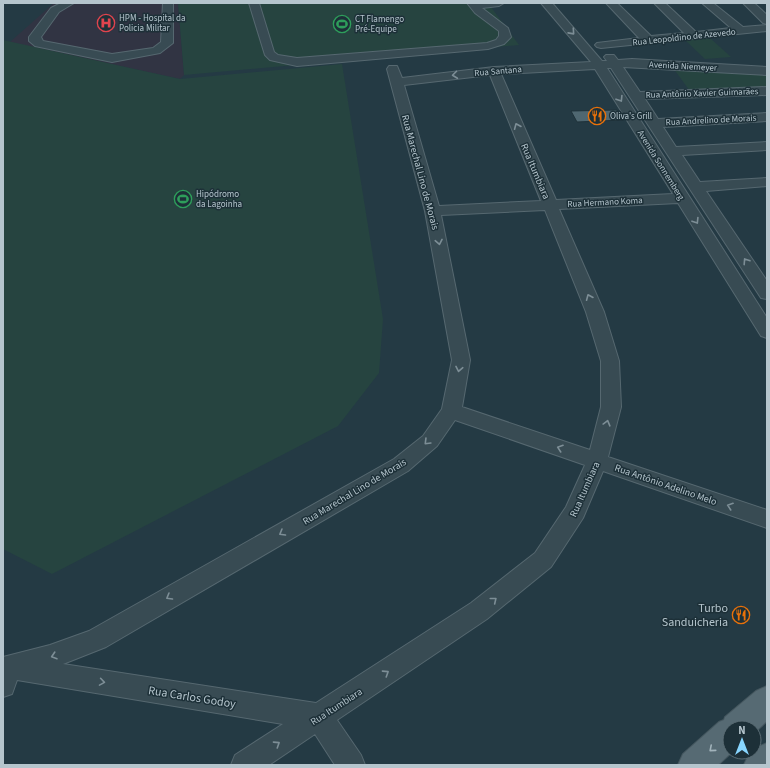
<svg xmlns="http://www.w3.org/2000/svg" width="770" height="768" font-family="'Source Sans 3',sans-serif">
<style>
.medical{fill:#313443}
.green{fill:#264440}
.building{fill:#4f6771;stroke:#1f323a}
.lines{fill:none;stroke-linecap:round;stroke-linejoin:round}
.minor-casing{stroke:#566870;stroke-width:2}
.major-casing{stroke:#45575f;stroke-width:2}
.minor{fill:#384b53;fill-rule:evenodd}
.major{fill:#566a73;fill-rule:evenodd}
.oneway{stroke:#7d8e96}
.oneway2{stroke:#a2b3bb}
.labels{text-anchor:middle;stroke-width:3;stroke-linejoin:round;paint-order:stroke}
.far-poi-label{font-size:9px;fill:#b5c5cd;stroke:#1d3038;text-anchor:start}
.far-street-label{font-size:9px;fill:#b5c5cd;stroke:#1d3038}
.street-label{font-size:10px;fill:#b5c5cd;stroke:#1d3038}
.near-poi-label{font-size:12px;fill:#b5c5cd;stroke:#1d3038;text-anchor:end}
.near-street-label{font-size:12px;fill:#b5c5cd;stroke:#1d3038}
</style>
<rect width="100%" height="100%" fill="#243a44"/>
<path class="medical" d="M54,3h124l6,72 -4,4 -170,-37z"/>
<path class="green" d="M178,3h310l31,42 -335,30z
M710,38l21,19 -26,2 -20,-19z
M3,40l177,39 162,-15 41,255 -4,54 -41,53 -286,148 -49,-25z
M671,65l96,6v20l-75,3z"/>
<path class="building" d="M617,110l6,10 -46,2 -6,-11z"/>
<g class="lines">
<defs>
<path id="minor" d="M61,3h13l-15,9 -18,25 2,4 69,13 41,-6 8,-6 2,-39h10v40l-13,10 -48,9 -77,-16 -6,-5v-4l22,-29z
M249,3h10l15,49 4,3 19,3 190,-15 9,-3 3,-4v-5l-24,-18 -8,-10h37l-5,3 -17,2 26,20 3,9 -7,7 -16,5 -191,17 -27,-6 -5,-5z
M541,3h11l50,58h5l-3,-4 2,-2h8l4,5 14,-1 135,8v8l-144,-8 17,25 127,-5v8l-122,4 13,20 109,-6v8l-104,6 13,20 91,-5v8l-85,5 18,27 67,-4v8l-61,5 61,90v18l-6,-1 -150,-230h-4l160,250v20l-6,-2 -83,-133 -119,6 45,103 15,49 2,46 -13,50 159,53v18l-164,-57 -20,47 -32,49 -64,52 -150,101 24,35 4,10h-30l-20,-31 -46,31h-38l4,-10 48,-31 -266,-44 -5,14 -9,3v-40l47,-12 39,-14 305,-172 29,-23 19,-27 10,-49 -27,-149 -38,-142 2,-3h8l5,12 92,-11 97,-5zM595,69l78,125 -117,6 -55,-126zM490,75l51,126 -102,5 -35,-121zM545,210l41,102 15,49v46l-11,43 -128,-43 8,-47 -29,-145zM455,420l130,45 -19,42 -31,46 -64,50 -155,100 -253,-39 43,-17 302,-176 29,-25z
M606,3h11l34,33 33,-3 -30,-30h11l31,29 35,-4 -29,-25h11l30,24 24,-2v6l-166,17 -4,-1 -2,-2 2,-2 42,-5z
M743,3h11l13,12v9l-4,-1z"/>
<path id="major" d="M767,686v35l-13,12v-5h-24v24h2l-14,13h-40l5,-11 36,-32 5,-2 1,-3 31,-26z
M767,743v22h-23l5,-11 5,-2 2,-4z"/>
</defs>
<use href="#minor" class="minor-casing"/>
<use href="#major" class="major-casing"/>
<use href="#minor" class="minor"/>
<use href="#major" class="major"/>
</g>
<defs><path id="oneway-chevron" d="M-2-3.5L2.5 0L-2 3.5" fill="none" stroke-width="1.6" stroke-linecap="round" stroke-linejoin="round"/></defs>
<g class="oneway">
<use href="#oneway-chevron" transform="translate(572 32) rotate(48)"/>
<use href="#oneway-chevron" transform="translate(455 75) rotate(173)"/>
<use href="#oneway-chevron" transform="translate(620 99) rotate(58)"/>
<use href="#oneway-chevron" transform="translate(517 126) rotate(-113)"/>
<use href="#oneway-chevron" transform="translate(696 221) rotate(58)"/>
<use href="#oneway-chevron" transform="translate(439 242) rotate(79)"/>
<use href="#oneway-chevron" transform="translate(746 261) rotate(-123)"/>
<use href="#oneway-chevron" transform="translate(589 297) rotate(-113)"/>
<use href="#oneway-chevron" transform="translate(459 369) rotate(101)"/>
<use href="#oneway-chevron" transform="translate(607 423) rotate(-75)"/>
<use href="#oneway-chevron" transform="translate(427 442) rotate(135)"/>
<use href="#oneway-chevron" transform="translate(560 448) rotate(-161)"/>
<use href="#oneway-chevron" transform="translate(730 506) rotate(-161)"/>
<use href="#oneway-chevron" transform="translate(282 533) rotate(150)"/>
<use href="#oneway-chevron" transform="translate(169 597) rotate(150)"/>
<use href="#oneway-chevron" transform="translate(494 600) rotate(-39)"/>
<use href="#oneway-chevron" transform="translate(54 656) rotate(162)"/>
<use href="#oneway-chevron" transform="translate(386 673) rotate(-33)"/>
<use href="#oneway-chevron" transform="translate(102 682) rotate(9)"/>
<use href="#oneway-chevron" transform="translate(277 744) rotate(-33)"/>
</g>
<use class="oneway2" href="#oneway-chevron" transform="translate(712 749) rotate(139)"/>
<defs>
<symbol id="hospital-ring" viewBox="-11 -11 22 22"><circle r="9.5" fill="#1d3038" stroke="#e0444e" stroke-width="1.5"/><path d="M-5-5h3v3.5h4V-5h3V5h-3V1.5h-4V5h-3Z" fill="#e0444e"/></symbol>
<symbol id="stadium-ring" viewBox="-11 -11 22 22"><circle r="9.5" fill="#1d3038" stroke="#2e9e5b" stroke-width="1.5"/><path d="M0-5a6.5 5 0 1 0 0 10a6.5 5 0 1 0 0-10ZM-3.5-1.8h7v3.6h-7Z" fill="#2e9e5b"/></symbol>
<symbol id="restaurant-ring" viewBox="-11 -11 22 22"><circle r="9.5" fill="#1d3038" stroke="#e8710a" stroke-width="1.5"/><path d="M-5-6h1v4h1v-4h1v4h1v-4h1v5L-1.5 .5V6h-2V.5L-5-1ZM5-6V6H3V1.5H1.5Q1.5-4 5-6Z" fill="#e8710a"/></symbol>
</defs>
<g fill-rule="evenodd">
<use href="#hospital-ring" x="96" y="13" width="20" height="20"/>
<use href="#stadium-ring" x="332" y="14" width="20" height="20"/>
<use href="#restaurant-ring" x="587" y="106" width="20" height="20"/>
<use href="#stadium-ring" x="173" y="189" width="20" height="20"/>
<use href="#restaurant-ring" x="731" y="605" width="20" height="20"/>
</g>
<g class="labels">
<g class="far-poi-label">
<text x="119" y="21">HPM - Hospital da<tspan x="119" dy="10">Policia Militar</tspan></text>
<text x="355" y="22">CT Flamengo<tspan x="355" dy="10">Pré-Equipe</tspan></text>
<text x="610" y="119">Oliva's Grill</text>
<text x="196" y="197">Hipódromo<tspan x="196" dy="10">da Lagoinha</tspan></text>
</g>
<g class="far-street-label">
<text transform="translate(684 37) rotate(-6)" y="3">Rua Leopoldino de Azevedo</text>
<text transform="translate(683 66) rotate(3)" y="3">Avenida Niemeyer</text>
<text transform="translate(498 71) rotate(-5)" y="3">Rua Santana</text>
<text transform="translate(702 93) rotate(-2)" y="3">Rua Antônio Xavier Guimarães</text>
<text transform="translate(711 120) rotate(-3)" y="3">Rua Andrelino de Morais</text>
<text transform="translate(661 165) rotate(58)" y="3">Avenida Sonnemberg</text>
<text transform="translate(605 202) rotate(-3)" y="3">Rua Hermano Koma</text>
</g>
<g class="street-label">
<text transform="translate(536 171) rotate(67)" y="4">Rua Itumbiara</text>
<text transform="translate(421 172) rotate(75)" y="4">Rua Marechal Lino de Morais</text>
<text transform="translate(666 484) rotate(19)" y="4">Rua Antônio Adelino Melo</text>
<text transform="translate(584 489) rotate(-66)" y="4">Rua Itumbiara</text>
<text transform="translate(354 491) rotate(-31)" y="4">Rua Marechal Lino de Morais</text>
<text transform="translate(336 706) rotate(-33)" y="4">Rua Itumbiara</text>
</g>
<g class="near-poi-label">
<text x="728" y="612">Turbo<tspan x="728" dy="14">Sanduicheria</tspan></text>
</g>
<g class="near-street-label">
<text transform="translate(192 697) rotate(9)" y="4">Rua Carlos Godoy</text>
</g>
</g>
<rect width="770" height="768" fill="none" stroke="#b5c5cd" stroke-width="8"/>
<g transform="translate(742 740)"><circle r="19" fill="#1d3038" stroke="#5a6c74"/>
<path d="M0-3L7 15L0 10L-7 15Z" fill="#88d6ff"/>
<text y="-6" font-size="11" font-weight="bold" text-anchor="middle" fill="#b5c5cd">N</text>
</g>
</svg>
